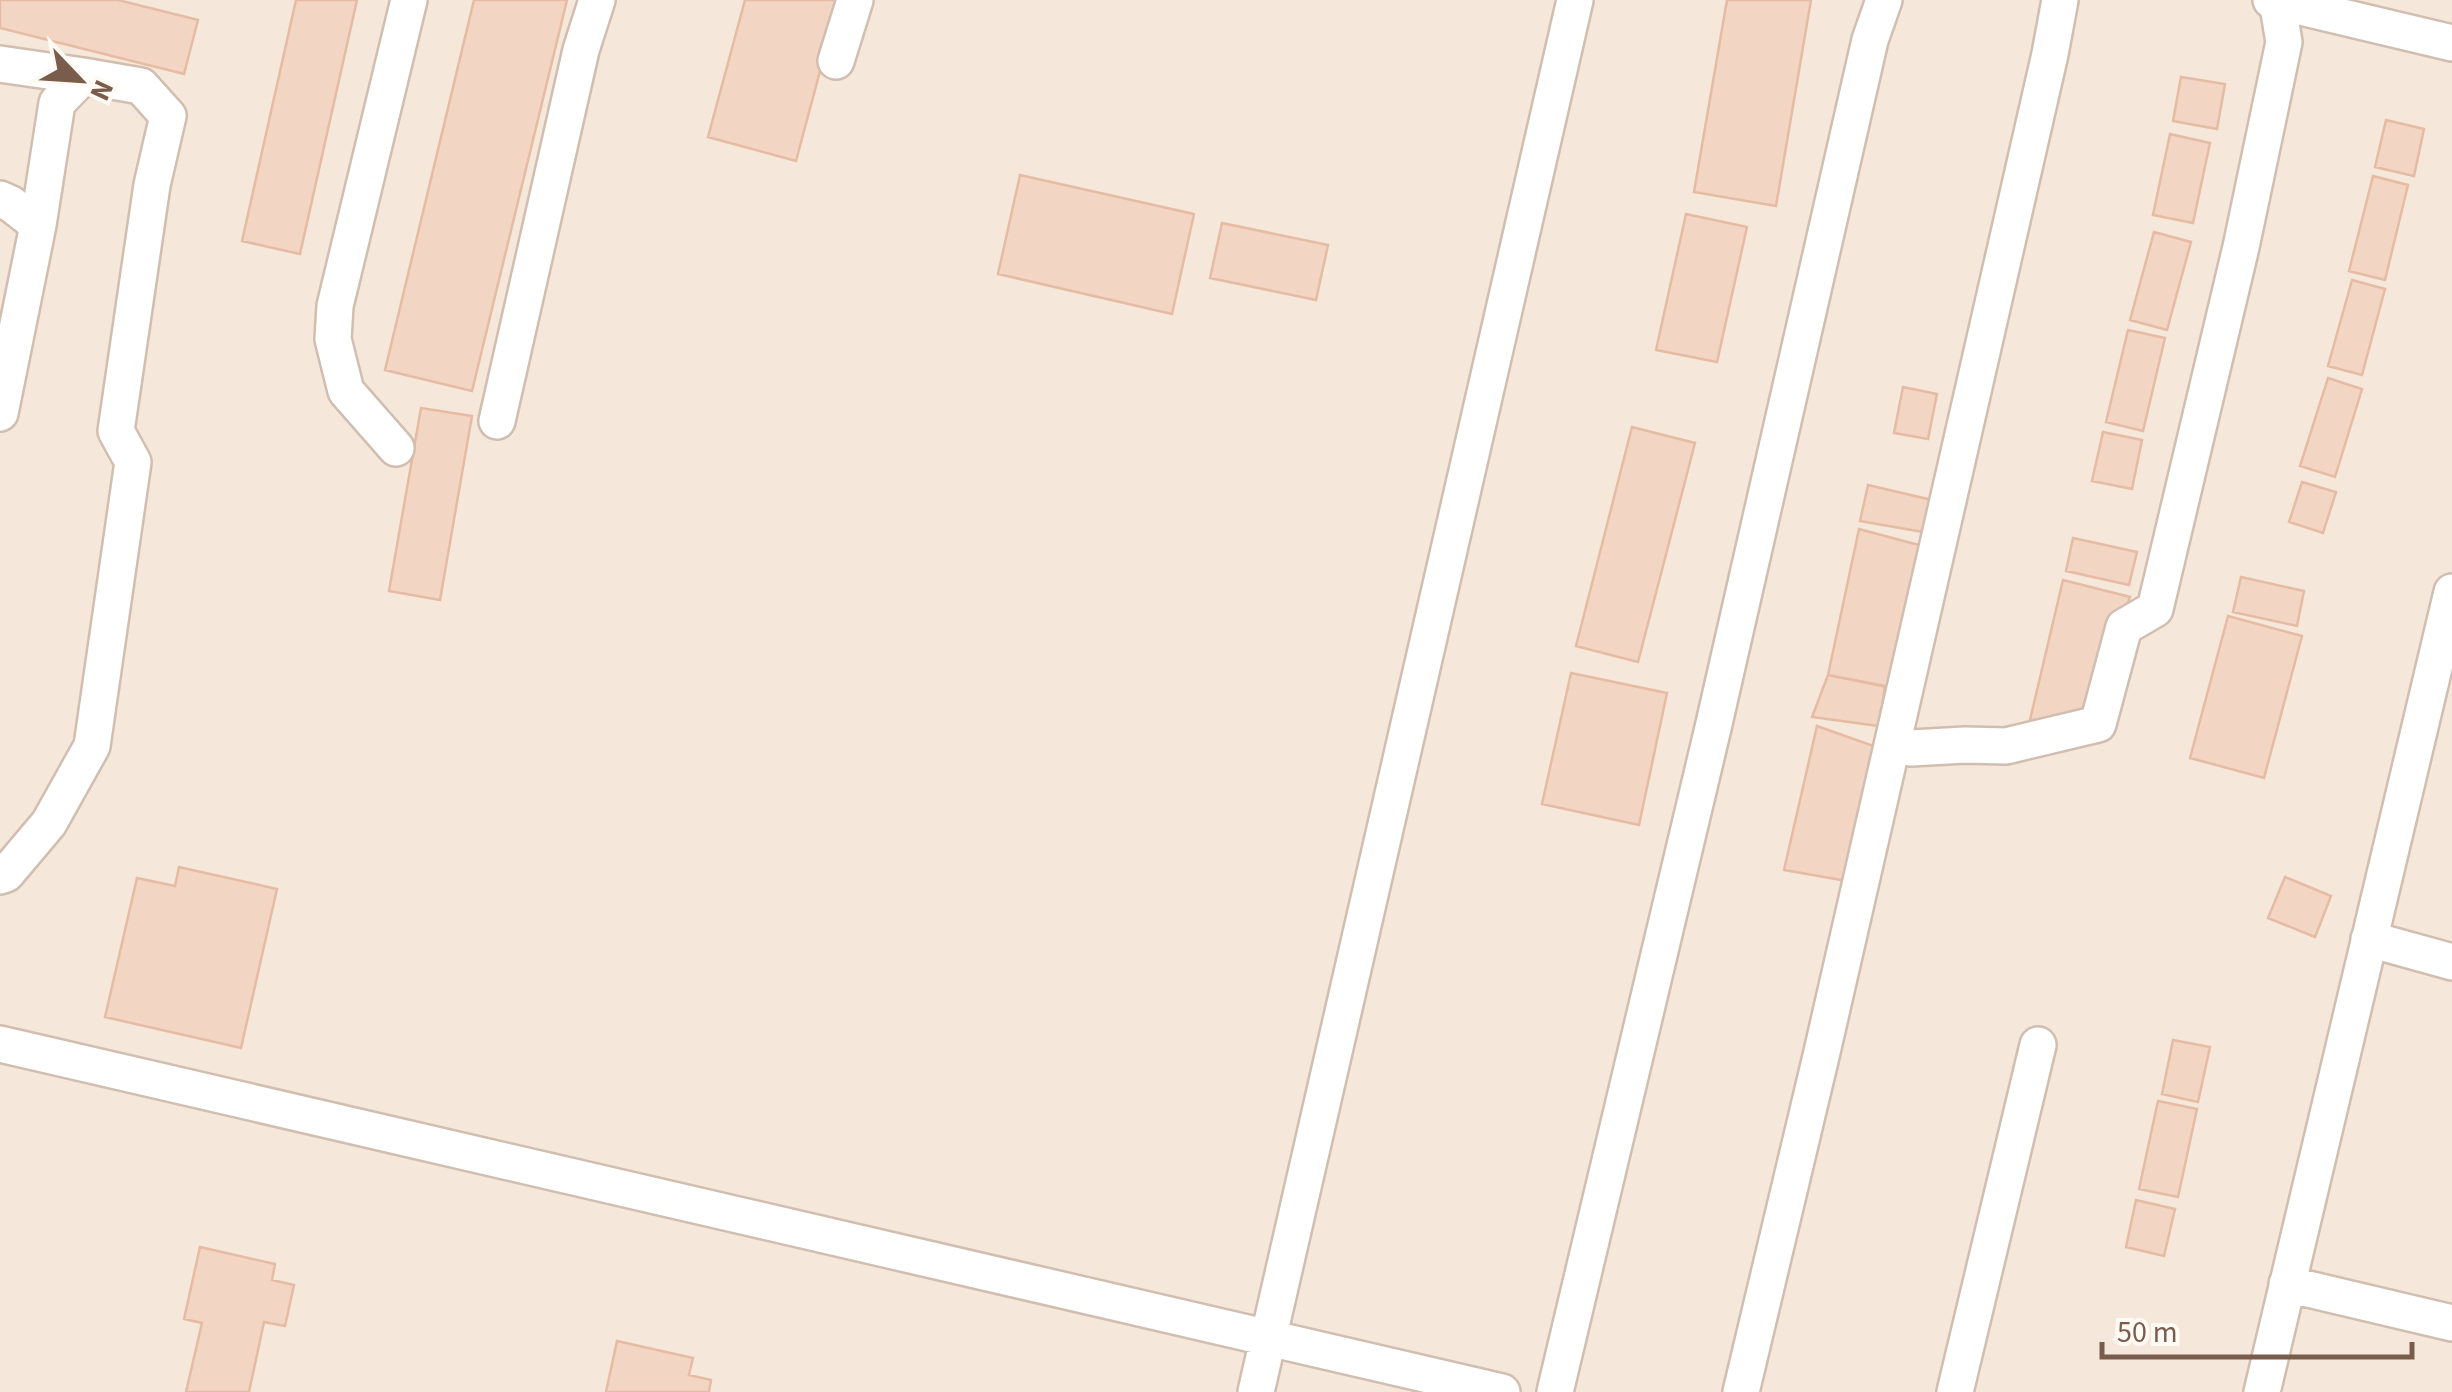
<svg xmlns="http://www.w3.org/2000/svg" width="2452" height="1392" font-family="'Source Sans 3',sans-serif">
<style>
.residential{fill:#f5e8da}
.building{fill:#f3d5c3;stroke:#e6bba3;stroke-width:2.5}
.lines{fill:none;stroke-linecap:round;stroke-linejoin:round}
.street-casing{stroke:#d1beb0;stroke-width:40}
.street{stroke:#fff;stroke-width:35}
</style>
<rect width="100%" height="100%" fill="#fdf6ec"/>
<path class="residential" d="M0,0h2452v1392h-2452z"/>
<path class="building" d="M0,0h118l80,20 -14,54 -184,-46z
M296,0h61l-57,254 -58,-13z
M474,0h93l-95,391 -87,-21z
M745,0h94l-43,161 -88,-24z
M1727,0h84l-35,206 -82,-14z
M2181,77l44,7 -8,45 -44,-8z
M2386,120l38,9 -10,47 -39,-9z
M2170,134l40,9 -17,80 -40,-8z
M1020,175l174,39 -22,100 -174,-40z
M2373,176l35,9 -23,95 -36,-9z
M1686,214l61,13 -30,135 -61,-12z
M1222,223l106,22 -12,55 -106,-22z
M2154,232l37,10 -24,88 -37,-10z
M2352,280l33,9 -23,86 -34,-9z
M2128,330l37,8 -22,93 -37,-9z
M2328,378l34,11 -27,88 -35,-11z
M1903,387l34,7 -9,45 -34,-6z
M421,408l51,8 -32,184 -51,-9z
M1632,427l63,16 -57,219 -62,-16z
M2103,432l39,8 -10,49 -40,-8z
M2302,482l34,10 -13,41 -34,-11z
M1868,485l64,15 -9,32 -63,-11z
M1859,529l67,18 -34,141 -64,-13z
M2073,538l64,14 -8,33 -63,-14z
M2241,577l63,14 -7,35 -64,-14z
M2063,580l67,17 -42,120 -58,3z
M2228,616l74,20 -38,142 -74,-20z
M1571,673l96,20 -28,132 -97,-21z
M1828,675l57,11 -6,40 -67,-9z
M1817,726l65,23 -35,132 -63,-11z
M179,867l98,22 -36,159 -136,-31 32,-139 38,8z
M2285,877l46,19 -16,41 -47,-19z
M2173,1040l37,7 -12,55 -36,-8z
M2158,1101l39,8 -19,88 -39,-8z
M2136,1200l39,9 -11,47 -38,-9z
M200,1247l75,17 -3,16 22,5 -9,41 -21,-4 -15,70h-63l16,-69 -18,-4z
M617,1341l76,17 -4,17 22,5 -2,12h-103z"/>
<g class="lines">
<defs>
<path id="street" d="M2271,0l181,43
M836,61l19,-61
M0,64l83,12
M0,199l11,5 27,21 -38,188
M497,421l84,-371 16,-50
M396,448l-50,-57 -13,-52 2,-33 74,-306
M1892,745l19,3 54,-3 41,1 92,-22 26,-97 31,-18 86,-362 43,-205 -7,-42
M0,876l6,-2 43,-51 43,-77 41,-284 -17,-31 36,-246 16,-69 -27,-30 -58,-10 -26,27 -19,122
M2369,939l83,23
M0,1044l1502,348
M2287,1284l165,39
M1256,1392l319,-1392
M1555,1392l158,-664 157,-688 14,-40
M1741,1392l81,-340 228,-998 10,-54
M1955,1392l83,-347
M2262,1392l190,-800"/>
</defs>
<use href="#street" class="street-casing"/>
<use href="#street" class="street"/>
</g>
<g transform="translate(80 80) rotate(115)" stroke="#fffaf3" stroke-width="8" paint-order="stroke">
<path d="M0-8L18 38L0 25L-18 38Z" fill="#7a5c4d"/>
<text y="-15" font-size="28" font-weight="bold" text-anchor="middle" fill="#7a5c4d">N</text>
</g>
<path d="M2102 1342v15h310v-15" fill="none" stroke="#7a5c4d" stroke-width="5"/>
<text x="2117" y="1342" font-size="30" fill="#7a5c4d" stroke="#fffaf3" stroke-width="8" paint-order="stroke">50 m</text>
</svg>
